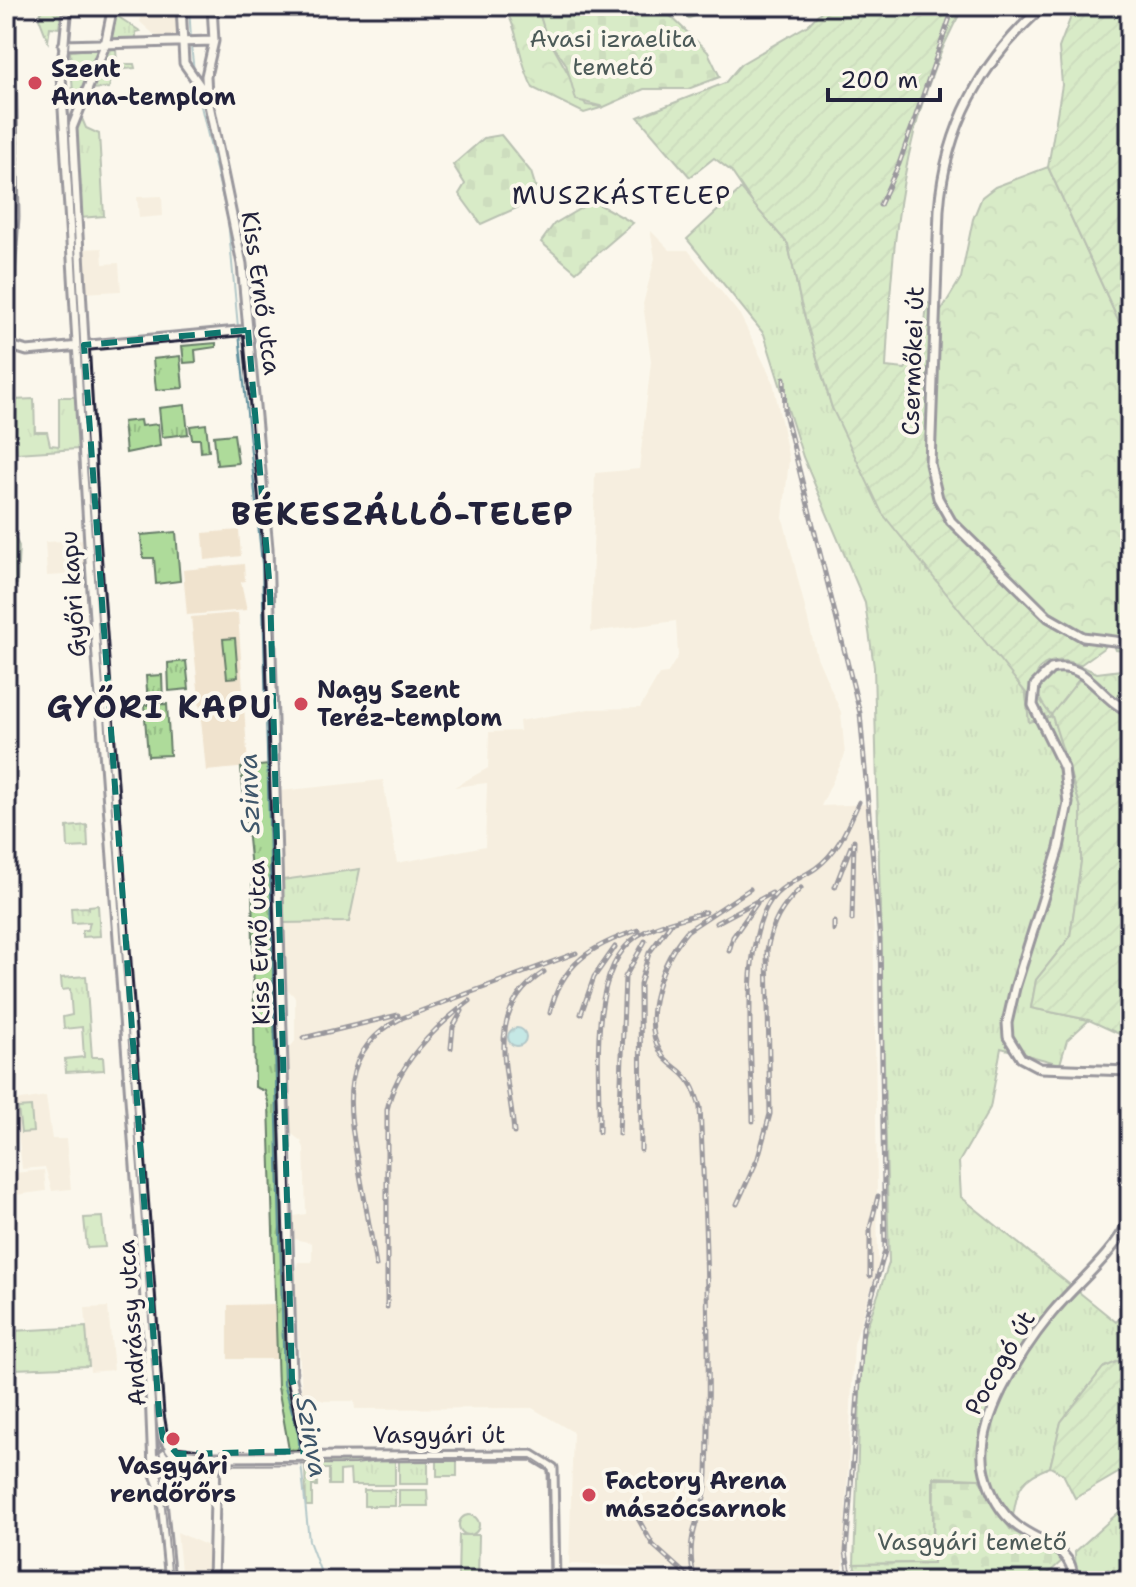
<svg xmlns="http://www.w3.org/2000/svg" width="1136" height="1587" font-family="'Shantell Sans',sans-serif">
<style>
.built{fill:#f0e3ce}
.grass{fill:url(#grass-tufts);stroke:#687e6a;stroke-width:2}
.forest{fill:url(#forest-crowns);stroke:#687e6a;stroke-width:2}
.cemetery{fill:url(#cemetery-stones);stroke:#687e6a;stroke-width:2}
.garden{fill:url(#garden-furrows);stroke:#687e6a;stroke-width:2}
.pitch{fill:#aedb9a;stroke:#687e6a;stroke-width:2}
.water{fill:url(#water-ripples);stroke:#5c8d9c;stroke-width:2}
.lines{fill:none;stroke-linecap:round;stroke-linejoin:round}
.stream{stroke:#5c8d9c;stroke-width:2}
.secondary-casing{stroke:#22223b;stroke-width:13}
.secondary{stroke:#fbf7ec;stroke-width:7}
.tram{stroke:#22223b;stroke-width:2}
.rail-casing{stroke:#22223b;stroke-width:5}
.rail{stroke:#fbf7ec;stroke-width:2;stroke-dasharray:6;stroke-linecap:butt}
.marked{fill:none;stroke:#0f766e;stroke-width:6;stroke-dasharray:16 10;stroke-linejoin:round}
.poi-dot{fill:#d1495b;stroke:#fbf7ec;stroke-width:3}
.labels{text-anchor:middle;stroke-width:8;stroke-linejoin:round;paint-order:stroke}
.park-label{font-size:24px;fill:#4c5a58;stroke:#fbf7ec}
.poi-label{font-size:24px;font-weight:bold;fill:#22223b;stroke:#fbf7ec;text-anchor:start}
.street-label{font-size:24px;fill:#22223b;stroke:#fbf7ec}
.neighbourhood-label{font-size:26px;letter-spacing:2px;fill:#22223b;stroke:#fbf7ec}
.water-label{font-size:26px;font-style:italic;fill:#3f576b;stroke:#fbf7ec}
.district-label{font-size:32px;font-weight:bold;letter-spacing:2px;fill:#22223b;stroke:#fbf7ec}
</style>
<defs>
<pattern id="grass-tufts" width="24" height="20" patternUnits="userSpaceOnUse" patternTransform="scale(2)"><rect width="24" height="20" fill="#aedb9a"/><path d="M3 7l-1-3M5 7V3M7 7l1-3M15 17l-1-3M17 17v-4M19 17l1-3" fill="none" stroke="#95bc86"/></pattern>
<pattern id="forest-crowns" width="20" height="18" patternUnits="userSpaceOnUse" patternTransform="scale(2)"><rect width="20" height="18" fill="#aedb9a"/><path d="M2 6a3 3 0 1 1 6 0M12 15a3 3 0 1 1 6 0" fill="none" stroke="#95bc86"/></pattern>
<pattern id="cemetery-stones" width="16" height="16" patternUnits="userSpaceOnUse" patternTransform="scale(2)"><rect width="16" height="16" fill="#aedb9a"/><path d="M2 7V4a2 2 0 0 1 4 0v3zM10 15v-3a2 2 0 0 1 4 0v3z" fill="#95bc86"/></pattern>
<pattern id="garden-furrows" width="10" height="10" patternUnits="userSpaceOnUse" patternTransform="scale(2)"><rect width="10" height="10" fill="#aedb9a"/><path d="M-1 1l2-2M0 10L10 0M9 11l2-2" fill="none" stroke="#95bc86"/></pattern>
<pattern id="water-ripples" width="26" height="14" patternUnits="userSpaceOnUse" patternTransform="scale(2)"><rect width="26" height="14" fill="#83d4dc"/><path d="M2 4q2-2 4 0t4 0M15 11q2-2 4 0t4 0" fill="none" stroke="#71b6be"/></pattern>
</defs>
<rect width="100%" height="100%" fill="#fbf7ec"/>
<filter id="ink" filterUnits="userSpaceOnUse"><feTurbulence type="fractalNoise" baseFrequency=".0125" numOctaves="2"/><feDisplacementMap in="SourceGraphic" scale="16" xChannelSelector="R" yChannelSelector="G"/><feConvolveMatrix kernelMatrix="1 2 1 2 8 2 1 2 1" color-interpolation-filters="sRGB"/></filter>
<g filter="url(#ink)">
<path class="built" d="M143,6h31l-3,8 6,4 1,19 -20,1 -18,-16z
M162,196l1,20 -24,2 -2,-21z
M650,230l20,20h18l52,65 33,66 16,79 -6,58 34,139 24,55 4,43 -24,51 51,-2 6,462 -24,78 -11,228 -22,3 -252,-11 4,-132 -41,-24 -177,1 -1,-8h-30l-22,-8 -8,-118 4,-13h14v-19l-18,-4 -1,-23 13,-2 -2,-66 -3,-7 -13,-10 -2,-65 2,-16 7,-9v-44l-11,-11 -2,-63 67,-1 10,-53 -77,11 -2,-89 103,-11 14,83 88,-17 2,-63 -33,4 34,-19 1,-36 31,-1 -1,-10 70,-12 51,-1 19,-33 8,-1 11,-18 -2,-35 -85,11 4,-159 44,-4 12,-108 -8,-57 12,-46z
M102,248l1,16 16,-1 2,28 -38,2 -2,-44z
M239,530l2,26 -36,4 -2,-27z
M83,540l2,34 -38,2 -2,-34z
M244,564l1,17 -4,1 6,28 -60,5 -4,-45z
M238,613l10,154 -42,4 -15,-154z
M46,1096l6,43h14l5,50 -19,2 -7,-24 -23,2 -7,-68z
M6,1101h5l6,42 -11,1z
M44,1170l2,21 -30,4 -2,-22z
M275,1304l2,55h-49v-54z
M108,1307l6,63 -24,2 -5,-64z
M177,1532l38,17v32h-33z"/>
<path class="grass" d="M7,6l4,149 -5,136v-285z
M43,6h19l-3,22 -9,-1 -2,14 -9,-23z
M114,14l26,17 -4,1v9l-27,2z
M100,48l-26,59 -4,-56z
M106,49h10l1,15h17l1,4 -22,2 -4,18 -19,1z
M80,114l6,14 13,6 5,82 -24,2 -5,-91z
M741,189l47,55 13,60 31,104 194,286 3,28 23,-6 29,92v54l-11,75 -34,43 -5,28 58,12 -22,20 -7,24 -59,-16 -11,60 -31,54 2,35 155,125 14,-14v48l-27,12 -42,54 -11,45c-37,14 -31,26 -40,62l-31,-50 -46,-2v86l-79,1 8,-223 27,-78 -15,-596 -9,-64 -62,-146 -39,-123 -77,-95z
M216,343v4l-21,3 1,12 -12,1 -2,-17z
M180,356l3,32 -27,2 -3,-31z
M59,397h21l2,62 -4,-10 -61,4 -4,-53 21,-1 1,33h12l3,13 9,1z
M185,405l3,29 -26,3 -3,-29z
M140,420l1,6 17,-2 2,22 -34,7 -3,-31z
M206,424l3,27 -8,1 -1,-13h-8l-2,-13z
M176,532l4,49 -24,3 -2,-26h-11l-2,-23z
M186,661l3,28 -20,2 -1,-28z
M162,675l1,28 -15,1 -2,-28z
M167,704l3,51 -22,1 -4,-51z
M268,765l20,614 17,70 -16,1 -11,-63 -9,-282 -4,-14 -10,-4 -3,-208 -11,-111z
M87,825l1,22 -20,1 -1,-21z
M360,869l-11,53 -67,1v-43z
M98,905l2,31 -18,1v-7h6l2,-8 -18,1 -1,-15 17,-1 1,3v-4z
M86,976l6,81h11l1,13 -38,2 -1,-13 19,-2 -2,-30 -18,2 -1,-12 9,-2 -2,-26 -8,1 -1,-12z
M102,1217l3,30 -18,1 -3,-30z
M86,1327l3,39 -75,3 -2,-38z
M395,1459v26h-44l-1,-15 -10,1v14h-11v-16h-12v17h-5v20h-6l-1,-45z
M437,1459h20v17h-20z
M399,1460h29v24h-29z
M364,1490h31v16h-31z
M399,1490h28l1,16h-29z
M1130,1502v79h-54l-1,-29z"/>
<path class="forest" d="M503,6h34l9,28 40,71 18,2 -20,6 -51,-25c-15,-27 -13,-58 -30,-82z
M1048,167l82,179v306l-14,-2 -3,-8 -17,-1 -39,-17 -101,-96 -24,-49 3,-158 26,-43 12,-59 9,-22 13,-10z
M1066,660l31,13 33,-4v43l-16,-5 -33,-30 -29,39 -16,-18 -3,-17 14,-18z"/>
<path class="cemetery" d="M537,6h123l48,46 12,25 -32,12h-44l-40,18 -28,-7 -10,-36 -20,-29z
M501,135l30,37 8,26 -58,26 -22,-30 6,-10 -12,-19 31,-27z
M593,201l40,22 -57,49 -35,-30 13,-18z
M934,1479h45l31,50 53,31 -23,21h-181l-5,-17 79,-1z"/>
<path class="garden" d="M675,6h49l-35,12z
M826,6h138c-63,110 -72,238 -78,361l19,2 18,-25 4,-41 8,2 -5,158 15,50 103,104 57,30 -25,18c-45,-16 -58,17 -29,50l30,-38 33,30 16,5v327l-41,-19 -58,-12 5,-28 34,-43 11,-75v-54l-29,-92 -23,6 -3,-29 -144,-180 -50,-105 -31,-104 -13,-60 -34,-39 -23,-34 -17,-13 -24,19 -52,-60 87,-34 16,-19 67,-39z
M1075,6h55v340l-82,-179 14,-82 -3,-37z
M1130,1356v110l-55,32 -12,-24 -13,-7 11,-45 42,-54z"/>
<path class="pitch" d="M234,434l4,29 -21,2 -3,-29z
M6,470l6,62 7,14 -2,38h-11z
M235,638l3,39 -11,1 -4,-39z
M31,1107l2,25 -12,1 -3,-25z
M459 1525a10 10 0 1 1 20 0a10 10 0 1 1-20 0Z
M459,1535h20l-1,46h-20z"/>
<path class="water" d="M508 1037a9 9 0 1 1 18 0a9 9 0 1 1-18 0Z"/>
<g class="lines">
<path class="stream" d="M189,6l2,33
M191,46l3,25
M196,85l32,135 10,107
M239,333l23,231 22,819 14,50 11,108 15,40"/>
<defs>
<path id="secondary" d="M68,6l-7,69 30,502 57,762 5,130 8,22 9,90
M113,6l-8,39 -33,83 23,409 64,877 4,24 19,21 2,14
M181,6l3,57 21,30
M212,6l2,35 -8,35 1,19 35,169 26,284 24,831 17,76
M1044,6c-62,53 -99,122 -105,204l-9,254 8,34 13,23 97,96 35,20 47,6
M63,45l151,-4
M6,335l8,-118 -4,-211
M6,337l5,9 16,5 221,-21
M1130,711c-31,-10 -42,-51 -79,-42l-16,16 -2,20 31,63 4,35 -9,45 -44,140 -8,35 1,14 13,21 19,10 90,3
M154,1461l14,-10 46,6 318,-2 21,13 2,113
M158,1478l16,4 15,-20 11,-4
M213,1581l3,-124
M1073,1581c2,-34 -35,-38 -57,-56 -16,-13 -26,-32 -31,-52 -13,-48 36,-122 66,-159 29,-35 56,-52 79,-94"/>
</defs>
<use href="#secondary" class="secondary-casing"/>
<use href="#secondary" class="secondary"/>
<path class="tram" d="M71,6l-5,73 21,390 69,946 16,166
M161,1444l11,16 15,5 168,-1 47,-6h130l14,9 4,7 2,107"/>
<defs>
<path id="rail" d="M880,205l19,-41 55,-158
M784,378l1,35 75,300 20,227 5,311 -22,77 -17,224 5,29
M835,887l16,-41
M852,920l2,-80
M834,922v8
M716,923l56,-30
M729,951l4,-14 24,-34
M550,1013c11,-50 43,-68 88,-83
M581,1014l13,-37 21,-30
M303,1038l95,-23
M451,1048l2,-21 9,-16
M753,1121c0,-56 -16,-188 23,-227 11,-11 27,-17 40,-26 23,-17 32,-42 43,-66
M599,1132c2,-56 -15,-172 47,-201 18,-9 40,-13 59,-19
M514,1133c-4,-59 -33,-120 30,-161
M619,1134l6,-157 20,-36
M641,1150l-1,-166 9,-31 22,-30
M737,1204l21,-46 12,-44 -3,-164c5,-27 14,-43 34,-62
M376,1266c-5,-32 -11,-65 -17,-97 -11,-61 -23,-118 43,-151l174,-65
M870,1276v-48l8,-32
M387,1307v-197c9,-44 47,-83 83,-109
M636,1515l17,30 40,36
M695,1581c-13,-52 11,-64 12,-107 4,-119 -1,-248 -7,-367 -4,-12 -7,-24 -17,-33 -7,-7 -17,-12 -22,-21 -22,-36 2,-94 26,-122l63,-42"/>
</defs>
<use href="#rail" class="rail-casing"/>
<use href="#rail" class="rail"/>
</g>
</g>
<path d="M0 0H1136V1587H0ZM248,330l22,261 22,788 18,72 -133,3 -14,-16 -4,-24 -75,-1069z" fill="#fbf7ec" fill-opacity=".55" fill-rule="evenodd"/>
<path class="marked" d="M248,330l22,261 22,788 18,72 -133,3 -14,-16 -4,-24 -75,-1069z"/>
<g class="poi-dot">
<circle cx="35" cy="83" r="8"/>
<circle cx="301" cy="704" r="8"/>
<circle cx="173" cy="1439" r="8"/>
<circle cx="589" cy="1495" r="8"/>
</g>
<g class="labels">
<g class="park-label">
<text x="613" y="47">Avasi izraelita<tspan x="613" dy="28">temető</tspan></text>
<text x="972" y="1550">Vasgyári temető</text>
</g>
<g class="poi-label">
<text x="51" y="77">Szent<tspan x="51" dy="28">Anna-templom</tspan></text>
<text x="317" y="698">Nagy Szent<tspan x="317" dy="28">Teréz-templom</tspan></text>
<text x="173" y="1474" text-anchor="middle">Vasgyári<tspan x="173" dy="28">rendőrőrs</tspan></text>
<text x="605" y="1489">Factory Arena<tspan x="605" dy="28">mászócsarnok</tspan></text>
</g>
<g class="street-label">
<text transform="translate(261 293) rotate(82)" y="8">Kiss Ernő utca</text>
<text transform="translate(913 361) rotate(-88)" y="8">Csermőkei út</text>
<text transform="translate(73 594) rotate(-94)" y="8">Győri kapu</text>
<text transform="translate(259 943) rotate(-92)" y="8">Kiss Ernő utca</text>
<text transform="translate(132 1323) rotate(-94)" y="8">Andrássy utca</text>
<text transform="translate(1000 1363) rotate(-60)" y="8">Pocogó út</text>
<text x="439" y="1443">Vasgyári út</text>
</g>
<g class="neighbourhood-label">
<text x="622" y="204">MUSZKÁSTELEP</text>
</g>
<g class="water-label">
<text transform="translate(249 794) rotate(-92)" y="9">Szinva</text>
<text transform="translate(312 1437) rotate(80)" y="9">Szinva</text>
</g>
<g class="district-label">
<text x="403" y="525">BÉKESZÁLLÓ-TELEP</text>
<text x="160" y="718">GYŐRI KAPU</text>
</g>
</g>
<rect width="1136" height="1587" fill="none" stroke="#fbf7ec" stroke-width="32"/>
<rect x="16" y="16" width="1104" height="1555" fill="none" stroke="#22223b" stroke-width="3" filter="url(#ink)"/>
<path d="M828 88v12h112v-12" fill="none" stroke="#22223b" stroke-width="4"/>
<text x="840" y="88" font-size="24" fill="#22223b" stroke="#fbf7ec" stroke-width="6" paint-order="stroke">200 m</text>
</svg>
